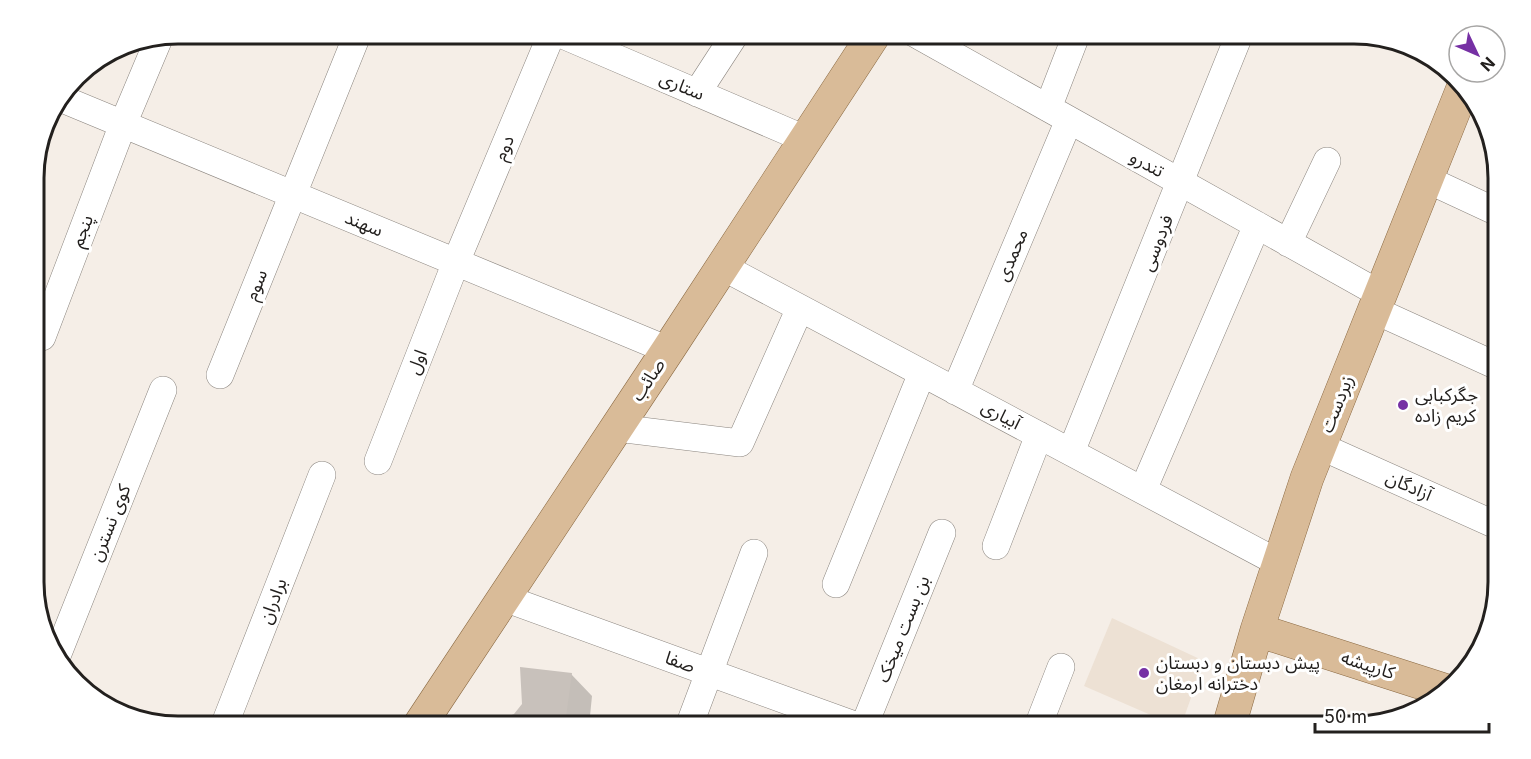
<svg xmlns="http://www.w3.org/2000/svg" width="1531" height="759" font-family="Inter,'Noto Sans Arabic',sans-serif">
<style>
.built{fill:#ede1d4}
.shadow{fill:#0003}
.building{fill:#c8c1bb}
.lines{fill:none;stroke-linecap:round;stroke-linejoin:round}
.minor-casing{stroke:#8b857f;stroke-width:28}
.major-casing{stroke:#896841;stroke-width:34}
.minor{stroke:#fff;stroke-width:27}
.major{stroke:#d9bb98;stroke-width:33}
.poi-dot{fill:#7630a4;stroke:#fff;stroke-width:2}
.labels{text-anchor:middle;stroke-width:6;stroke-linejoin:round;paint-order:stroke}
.street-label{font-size:18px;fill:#23201e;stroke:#fff}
.poi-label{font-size:18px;fill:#23201e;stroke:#fff;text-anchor:start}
.rim{fill:none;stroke:#23201e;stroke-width:3}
</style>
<rect width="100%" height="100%" fill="#f5eee7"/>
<path class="built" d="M1112,618l92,43 -23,65h-5l-92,-40z"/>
<path class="shadow" d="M571,674l21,22 -3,30h-101l26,-11z"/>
<path class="building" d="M520,667l52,6 -6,44 11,9h-93l30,-12 8,-10z"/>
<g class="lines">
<defs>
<path id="minor" d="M558,33l247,106
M914,33l466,261
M697,93l39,-60
M60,98l608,252
M1048,108l29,-75
M1426,179l71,33
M1288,243l39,-82
M723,267l556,296
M1374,310l123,56
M42,337l81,-213 37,-88
M220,375l138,-342
M955,391l114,-271
M617,428l123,15 60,-135
M1320,446l178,80
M1071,452l169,-419
M378,461l78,-199 96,-229
M1143,490l114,-265
M996,546l43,-111
M836,584l86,-211
M504,598l353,128
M57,656l106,-266
M224,726l98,-251
M689,726l65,-173
M864,726l78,-193
M1038,726l23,-59"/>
<path id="major" d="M1257,630l187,60
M419,726l249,-376 207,-317
M1229,726l28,-96 50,-152 156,-390"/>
</defs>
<use href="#minor" class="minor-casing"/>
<use href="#major" class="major-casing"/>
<use href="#minor" class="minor"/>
<use href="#major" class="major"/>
</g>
<g class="poi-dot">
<circle cx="1403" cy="405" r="6"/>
<circle cx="1144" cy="673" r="6"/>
</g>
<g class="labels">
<g class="street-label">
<text transform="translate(682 86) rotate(23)" y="6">ستاری</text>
<text transform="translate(504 148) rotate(-67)" y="6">دوم</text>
<text transform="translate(1147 164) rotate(29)" y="6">تندرو</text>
<text transform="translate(364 224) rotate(22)" y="6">سهند</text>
<text transform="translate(82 231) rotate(-69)" y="6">پنجم</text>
<text transform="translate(1157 243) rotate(-68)" y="6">فردوسی</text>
<text transform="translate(1012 255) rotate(-67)" y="6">محمدی</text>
<text transform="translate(256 285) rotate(-68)" y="6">سوم</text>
<text transform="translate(417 362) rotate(-68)" y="6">اول</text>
<text transform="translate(648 380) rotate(-57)" y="6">صائب</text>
<text transform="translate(1337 404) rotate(-68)" y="6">زبردست</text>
<text transform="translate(1001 415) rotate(28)" y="6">آبیاری</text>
<text transform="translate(1409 486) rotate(24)" y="6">آزادگان</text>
<text transform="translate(110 523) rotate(-68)" y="6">کوی نسترن</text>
<text transform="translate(273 601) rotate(-69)" y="6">برادران</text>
<text transform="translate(903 629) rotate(-68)" y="6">بن بست میخک</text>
<text transform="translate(680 662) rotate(20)" y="6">صفا</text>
<text transform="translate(1368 665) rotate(18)" y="6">کارپیشه</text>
</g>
<g class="poi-label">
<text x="1415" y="401">جگرکبابی<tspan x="1415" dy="21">کریم زاده</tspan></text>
<text x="1156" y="669">پیش دبستان و دبستان<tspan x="1156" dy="21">دخترانه ارمغان</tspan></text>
</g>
</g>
<path d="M0 0H1531V759H0ZM178 44H1354A134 134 0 0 1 1488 178V582A134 134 0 0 1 1354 716H178A134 134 0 0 1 44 582V178A134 134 0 0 1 178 44Z" fill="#fff" fill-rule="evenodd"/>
<path class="rim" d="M178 44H1354A134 134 0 0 1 1488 178V582A134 134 0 0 1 1354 716H178A134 134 0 0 1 44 582V178A134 134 0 0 1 178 44Z"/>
<g transform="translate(1477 54) rotate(134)"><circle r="28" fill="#ffffff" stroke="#a7a6a5" stroke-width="1.5"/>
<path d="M0-4.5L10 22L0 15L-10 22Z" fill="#7630a4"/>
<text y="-9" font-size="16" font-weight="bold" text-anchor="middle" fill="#23201e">N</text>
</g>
<path d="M1315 723v9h174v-9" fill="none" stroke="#23201e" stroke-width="3"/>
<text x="1324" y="723" font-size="18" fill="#23201e" stroke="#ffffff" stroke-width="4.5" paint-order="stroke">50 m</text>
</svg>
